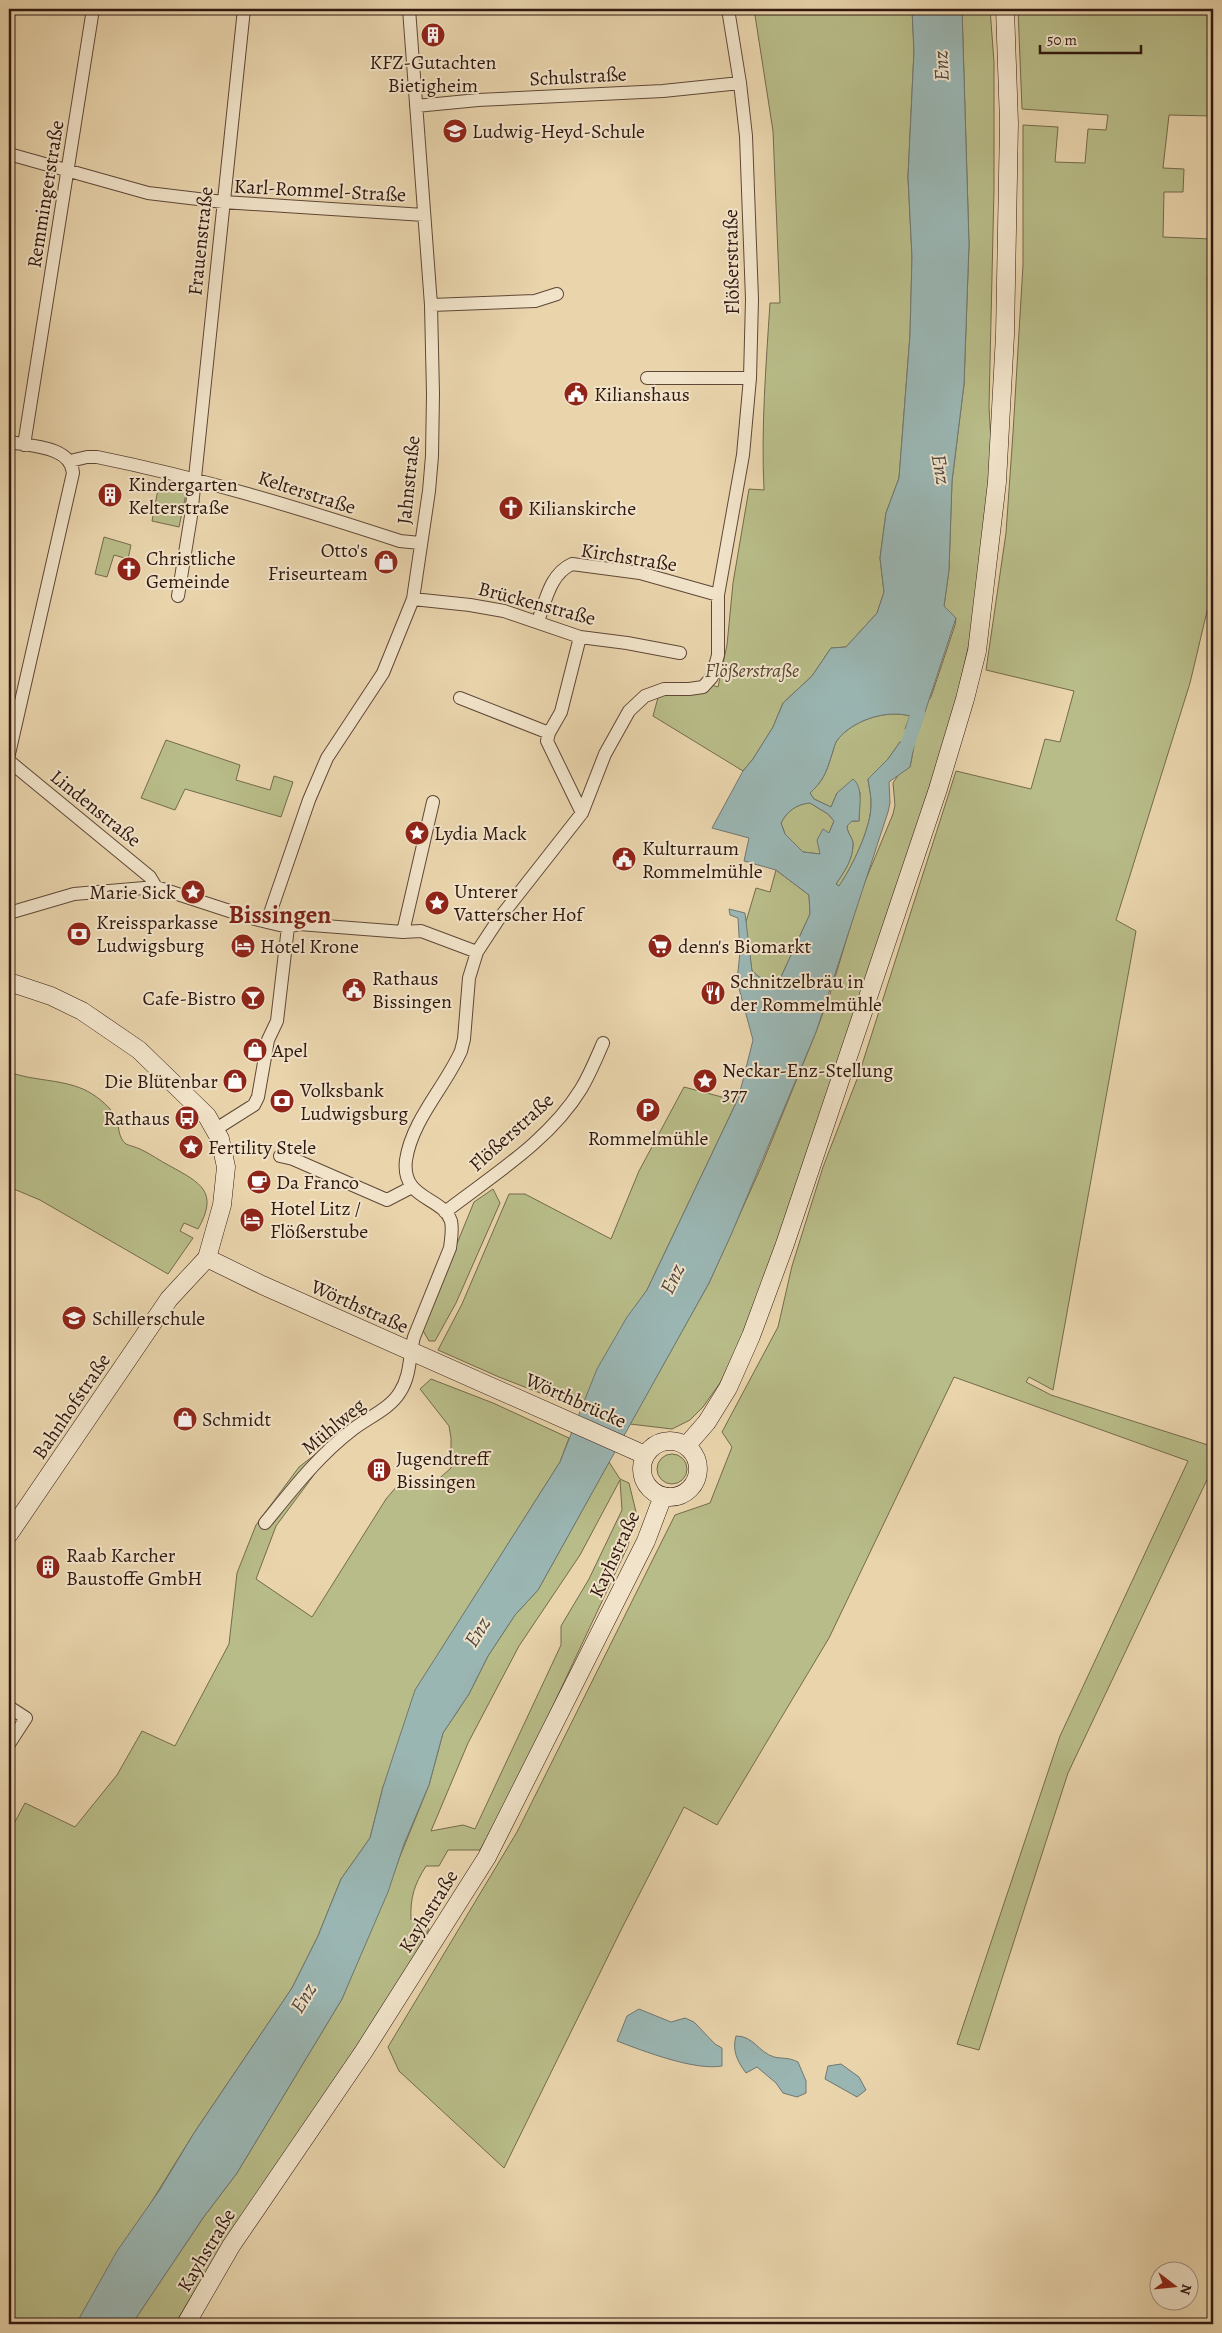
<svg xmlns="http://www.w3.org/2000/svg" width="1222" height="2333" font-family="Alegreya,serif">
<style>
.green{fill:#b8bc88;stroke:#746a4c;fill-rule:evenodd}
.water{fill:#9ab6b3;stroke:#707772;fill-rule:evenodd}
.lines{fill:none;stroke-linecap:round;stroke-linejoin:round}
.canal{stroke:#9ab6b3;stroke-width:14}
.street-casing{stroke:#5f4737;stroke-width:14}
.secondary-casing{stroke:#311810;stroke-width:19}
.street{stroke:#f1e3c9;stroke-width:12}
.secondary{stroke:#f1e3c9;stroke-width:18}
.labels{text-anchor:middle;stroke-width:4;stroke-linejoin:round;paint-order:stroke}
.poi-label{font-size:20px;fill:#311810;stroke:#f1e3c9;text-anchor:start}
.street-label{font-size:20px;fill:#311810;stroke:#f1e3c9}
.park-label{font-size:20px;font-style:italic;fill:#5a4934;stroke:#f1e3c9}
.water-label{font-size:21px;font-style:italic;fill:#504741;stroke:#f1e3c9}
.district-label{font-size:25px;font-weight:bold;fill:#7a1f14;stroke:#f1e3c9}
</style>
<rect width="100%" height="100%" fill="#e9d4ac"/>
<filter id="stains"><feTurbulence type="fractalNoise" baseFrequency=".004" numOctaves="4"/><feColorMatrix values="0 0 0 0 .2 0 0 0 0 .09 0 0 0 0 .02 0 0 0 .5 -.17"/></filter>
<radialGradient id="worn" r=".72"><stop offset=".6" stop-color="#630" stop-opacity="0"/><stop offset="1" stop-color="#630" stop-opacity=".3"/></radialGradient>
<path class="green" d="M754,9h158l2,42 -6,126 4,80 -2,78 -11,143 -13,35 -6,45 4,34 -7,21 -31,34 -15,1 -19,28 -29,27 -10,24 -20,32 -10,12 -90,-55 6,-22 46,-11 13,4 9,-42 6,-62 16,-94 15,1c-3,-62 2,-125 6,-187h10l-7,-172z
M962,9h28l4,53v127l-5,218 3,53 -21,175 -19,83 -150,461 -59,156 -23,48 -17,24 -13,13 -18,9 -42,-5 79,-141 52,-116 55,-135 14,-38 31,-103 32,-77 2,-9 -2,-22 6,-9 11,-7 4,-21 -14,-4 -12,17 -20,20c1,9 4,19 3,28 -1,23 -19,60 -32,79l-3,-2c8,-12 17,-24 17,-40 0,-6 -6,-11 -6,-18l5,-5h7l1,-29 -23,1 -6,14 -17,-8 -4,-6c13,-12 16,-20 21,-36 2,-5 3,-11 5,-15 14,-21 50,-33 74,-26l-5,13 26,-32 24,-72 1,-7 -12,-12 5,-36 3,-89 12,-97 5,-140z
M1018,9h195v107l-44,-1 -6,53 21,1 -1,23h-19l-1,45 48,2 -4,42h6v305l-23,97 -74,237 20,11 -83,459 -24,-13 -3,5 25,13 160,51 2,21 -145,306 -89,277 -22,-6 103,-308 128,-275 -234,-84 -125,261 -112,187 -33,-18 -62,121 -118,240 -105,-97 -11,-24 129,-215 158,-317 35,-12 22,-56 -10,-15 56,-105 14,-61 31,-99 36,-93 97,-303 75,18 14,-50 15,3 14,-51 -88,-21 20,-137 7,-100 10,-168v-140l35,2 -3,35 30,1 3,-34 18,1 2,-15 -86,-6z
M159,484l28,5 -8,38 -27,-6z
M104,537l27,8 -3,14 -14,-4 -7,22 -12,-3z
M166,740l74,25 -4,15 34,10 4,-14 19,6 -12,35 -96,-28 -10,21 -34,-12z
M810,803l18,11 6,7 -14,33 -17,-2 -18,-18 -4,-11c6,-12 16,-19 29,-20z
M776,870l33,25 1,19 -35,76 -23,-19 -7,-46 11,-37 14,4z
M9,1072c24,9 51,7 74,17 11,5 26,16 32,27 5,9 2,21 11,28 4,2 10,3 14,5 11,5 20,12 30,17 31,17 49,26 28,63l-14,-6 -4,8 13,7 -25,36 -128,-74 -31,-13z
M684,1087l53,14 -90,189c-27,38 -48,75 -66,119l-82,-32 -61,-27 24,-46 47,-110h16l86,45 28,-68z
M493,1189l7,14 -44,100 -21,38h-6l-7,-12 52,-127z
M431,1379l62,24 76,35 -9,24 -118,186 -59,139 -13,51 -29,41 -23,57 -26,52 -98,145 -118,191h-67v-491l16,-30 50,24 42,-52 25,-44 33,15 54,-102 8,-71 19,-48 43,-58 22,-17 7,6 -52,70 -20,53 56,38 74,-118 17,-20 29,6 19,-17v-30l-2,-12 -29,-37z
M657 1469a15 15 0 1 1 30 0a15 15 0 1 1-30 0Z
M609,1462l11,17 9,4 7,29 -8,34 -116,247 -32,57h-32l-9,16h-13c-12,19 -16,32 -15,54l18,9c-75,138 -176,260 -254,395h-43l71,-106 34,-45 105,-174 87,-214 14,-52 26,-39 19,-38 27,-41 23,-25zM620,1480l2,30 -33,69 -28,47v19l-86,184 -12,-4 -32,6 37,-88 51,-97 61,-91z"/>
<path class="water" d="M912,9h50l7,235 -5,140 -12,97 -3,89 -5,36 12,12 -37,112 -14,-1 5,-13c-24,-7 -60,5 -74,26 -2,4 -3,10 -5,15 -5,16 -8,24 -21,36l4,6 17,8 6,-14 16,-14c11,9 6,29 6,42h-7l-5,5c0,7 6,12 6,18 0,16 -9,28 -17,40l3,2c13,-19 31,-56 32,-79 1,-9 -2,-19 -3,-28l20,-20 12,-17 14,4 -4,21 -21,15 1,21 -2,9 -72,220 -85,203 -22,48 -171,307 -23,25 -27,41 -19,38 -26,39 -14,52 -25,59 -16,48 -46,107 -105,174 -34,45 -71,106h-56l41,-73 42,-60 35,-58 98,-145 26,-52 23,-57 29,-41 13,-51 32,-97 145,-228 37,-93 30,-52 20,-27 90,-189 5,-17 11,-44 -16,-59 3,-29 -2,-34 -8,-3 -1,-6 16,4 7,58 23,19 35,-76 -1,-19 -33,-25 -32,-9 5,-23 -37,-10 31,-57 10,-12 20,-32 10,-24 29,-27 19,-28 15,-1 31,-34 7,-21 -4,-34 6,-45 13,-35 11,-143 2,-78 -4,-80 6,-126zM810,803l18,11 6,7 -5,12 -6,-4 -6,11 3,14 -17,-2 -18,-18 -4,-11c6,-12 16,-19 29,-20z
M639,2009l32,13 14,-4 9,4 21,22 7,4v18c-27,5 -79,-15 -105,-25l10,-25z
M736,2036c18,0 22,16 38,21 9,2 14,0 24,5l8,19v12l-9,4 -14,-4 -7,-10 -19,-16 -11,6c-9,-12 -14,-23 -10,-37z
M841,2064l18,13 7,13 -9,7 -32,-18 3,-13z"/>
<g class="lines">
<path class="canal" d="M899,758l6,-6 13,-39"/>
<defs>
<path id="street" d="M416,106l62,-6 185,-9 77,-8
M9,154l139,39 75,9 201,13
M431,305l104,-4 22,-7
M647,378h103
M9,442c21,4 62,4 64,31l-64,281
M24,445l69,-436
M70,461l17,-4h10c104,21 202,51 303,84l20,2
M178,596l13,-80 53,-507
M413,599l57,6 34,6 76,26 47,6 53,10
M538,621c8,-21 12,-47 34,-57l68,9 78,22
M580,637l-19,75 -12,21 -2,8 35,72
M460,698l89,35
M9,761l141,116 6,10
M9,913l65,-19 82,-7 95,31 37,9 11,-3 104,8 18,-1 56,21
M267,922l42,-122 18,-42 56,-85 30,-74 16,-108 3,-35 1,-62 -2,-89 -22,-296
M403,932l30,-130
M216,1129l38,-24 4,-8 10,-57 9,-19 11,-94
M280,1156l13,3 94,41 25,-13
M445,1212c48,-37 104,-71 136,-123 9,-15 15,-30 22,-46
M265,1523c27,-33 53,-67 87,-93 15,-12 38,-21 48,-38 11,-17 9,-36 14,-55l36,-89c1,-9 3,-18 1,-27 -9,-25 -50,-21 -45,-61 6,-40 39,-73 55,-109l3,-12 5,-61 8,-26 21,-32 84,-107 23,-59 24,-43 16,-15 19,-7h25l14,-2 9,-10 6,-22v-60l25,-140 7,-77 2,-79 -6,-163 -6,-53 -12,-74
M9,1707l17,11 -17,26"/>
<path id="secondary" d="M9,982l42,14 31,15 57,39 68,66 13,23 6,28 -4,38 -15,53 -38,41 -160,235
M207,1258l55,27 383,170
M642 1469a28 28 0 1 1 56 0a28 28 0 1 1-56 0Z
M687,1445l20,-23 21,-34 23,-52 34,-92 153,-455 27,-90 12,-48 20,-169 8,-147 4,-212 -4,-114
M186,2324l45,-78 133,-195 123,-194 159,-316 17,-45"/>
</defs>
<use href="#street" class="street-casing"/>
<use href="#secondary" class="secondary-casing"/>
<use href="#street" class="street"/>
<use href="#secondary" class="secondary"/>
</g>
<defs>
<symbol id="building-disc" viewBox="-11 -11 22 22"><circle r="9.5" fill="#8f2418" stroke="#f1e3c9"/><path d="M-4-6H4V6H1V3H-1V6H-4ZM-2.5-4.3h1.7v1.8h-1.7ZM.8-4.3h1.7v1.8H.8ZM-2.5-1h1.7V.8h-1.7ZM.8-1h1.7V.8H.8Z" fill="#fff"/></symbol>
<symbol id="school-disc" viewBox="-11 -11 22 22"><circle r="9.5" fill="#8f2418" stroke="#f1e3c9"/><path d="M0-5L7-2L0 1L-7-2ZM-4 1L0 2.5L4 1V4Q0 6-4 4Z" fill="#fff"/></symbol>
<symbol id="civic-disc" viewBox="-11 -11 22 22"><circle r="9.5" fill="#8f2418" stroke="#f1e3c9"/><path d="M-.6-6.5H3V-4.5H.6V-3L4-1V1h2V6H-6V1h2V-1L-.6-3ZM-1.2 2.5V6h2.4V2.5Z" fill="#fff"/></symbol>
<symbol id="church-disc" viewBox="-11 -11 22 22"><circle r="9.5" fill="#8f2418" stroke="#f1e3c9"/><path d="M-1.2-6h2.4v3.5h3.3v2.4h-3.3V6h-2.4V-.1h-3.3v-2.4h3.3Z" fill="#fff"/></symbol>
<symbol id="shop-disc" viewBox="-11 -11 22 22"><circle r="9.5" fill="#8f2418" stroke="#f1e3c9"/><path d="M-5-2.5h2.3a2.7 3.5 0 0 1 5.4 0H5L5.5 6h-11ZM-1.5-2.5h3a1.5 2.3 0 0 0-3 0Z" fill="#fff"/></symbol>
<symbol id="sight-disc" viewBox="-11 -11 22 22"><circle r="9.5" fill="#8f2418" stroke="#f1e3c9"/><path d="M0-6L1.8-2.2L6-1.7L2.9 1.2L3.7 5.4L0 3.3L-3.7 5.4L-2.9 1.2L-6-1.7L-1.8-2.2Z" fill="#fff"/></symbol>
<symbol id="bank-disc" viewBox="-11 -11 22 22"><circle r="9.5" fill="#8f2418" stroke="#f1e3c9"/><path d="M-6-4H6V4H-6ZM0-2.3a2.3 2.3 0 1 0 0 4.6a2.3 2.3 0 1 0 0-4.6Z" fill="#fff"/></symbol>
<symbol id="hotel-disc" viewBox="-11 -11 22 22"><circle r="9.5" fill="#8f2418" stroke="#f1e3c9"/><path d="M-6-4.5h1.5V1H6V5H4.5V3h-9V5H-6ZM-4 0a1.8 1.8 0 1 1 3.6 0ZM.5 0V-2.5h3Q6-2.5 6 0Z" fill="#fff"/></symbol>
<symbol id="supermarket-disc" viewBox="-11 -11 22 22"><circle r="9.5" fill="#8f2418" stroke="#f1e3c9"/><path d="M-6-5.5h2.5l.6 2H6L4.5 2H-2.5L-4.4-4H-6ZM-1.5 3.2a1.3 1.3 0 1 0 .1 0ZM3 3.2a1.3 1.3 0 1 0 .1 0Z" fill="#fff"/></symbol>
<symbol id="restaurant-disc" viewBox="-11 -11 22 22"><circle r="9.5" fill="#8f2418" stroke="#f1e3c9"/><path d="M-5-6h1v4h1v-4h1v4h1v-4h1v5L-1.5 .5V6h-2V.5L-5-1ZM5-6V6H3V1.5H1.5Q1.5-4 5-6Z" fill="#fff"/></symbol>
<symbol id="bar-disc" viewBox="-11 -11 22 22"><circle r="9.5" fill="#8f2418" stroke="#f1e3c9"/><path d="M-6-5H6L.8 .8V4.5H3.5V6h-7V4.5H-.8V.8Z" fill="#fff"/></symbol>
<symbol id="parking-disc" viewBox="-11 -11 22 22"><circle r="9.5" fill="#8f2418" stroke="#f1e3c9"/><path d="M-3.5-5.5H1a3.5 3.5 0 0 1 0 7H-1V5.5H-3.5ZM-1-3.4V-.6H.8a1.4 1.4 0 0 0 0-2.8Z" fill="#fff"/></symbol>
<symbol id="bus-disc" viewBox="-11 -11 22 22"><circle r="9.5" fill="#8f2418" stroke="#f1e3c9"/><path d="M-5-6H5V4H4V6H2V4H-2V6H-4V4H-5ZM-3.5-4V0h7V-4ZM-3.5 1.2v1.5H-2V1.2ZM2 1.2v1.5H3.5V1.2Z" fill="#fff"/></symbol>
<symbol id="cafe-disc" viewBox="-11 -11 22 22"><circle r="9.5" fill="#8f2418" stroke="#f1e3c9"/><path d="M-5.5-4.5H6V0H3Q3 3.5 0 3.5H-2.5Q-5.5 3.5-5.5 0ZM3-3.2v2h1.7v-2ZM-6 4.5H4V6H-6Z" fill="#fff"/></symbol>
</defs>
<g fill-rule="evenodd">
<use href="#building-disc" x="419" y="21" width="28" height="28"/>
<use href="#school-disc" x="441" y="117" width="28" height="28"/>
<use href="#civic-disc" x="562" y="380" width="28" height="28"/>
<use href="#building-disc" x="96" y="481" width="28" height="28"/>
<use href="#church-disc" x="497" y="494" width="28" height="28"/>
<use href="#shop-disc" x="372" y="548" width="28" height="28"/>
<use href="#church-disc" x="115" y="555" width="28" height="28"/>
<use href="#sight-disc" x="403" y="819" width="28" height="28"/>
<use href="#civic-disc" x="610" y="845" width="28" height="28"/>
<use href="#sight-disc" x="179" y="878" width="28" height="28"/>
<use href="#sight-disc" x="423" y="889" width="28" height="28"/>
<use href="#bank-disc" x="65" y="920" width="28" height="28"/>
<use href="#hotel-disc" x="229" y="932" width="28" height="28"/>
<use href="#supermarket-disc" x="646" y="932" width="28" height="28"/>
<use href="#civic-disc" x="340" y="976" width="28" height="28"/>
<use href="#restaurant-disc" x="699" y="979" width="28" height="28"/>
<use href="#bar-disc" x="239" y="984" width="28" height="28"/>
<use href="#shop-disc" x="241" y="1036" width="28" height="28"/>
<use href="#shop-disc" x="221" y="1067" width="28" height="28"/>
<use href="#sight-disc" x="691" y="1067" width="28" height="28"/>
<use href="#bank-disc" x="268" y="1087" width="28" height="28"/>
<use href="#parking-disc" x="634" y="1096" width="28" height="28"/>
<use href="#bus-disc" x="173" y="1104" width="28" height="28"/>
<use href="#sight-disc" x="177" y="1133" width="28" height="28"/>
<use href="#cafe-disc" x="245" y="1168" width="28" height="28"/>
<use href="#hotel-disc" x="238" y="1206" width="28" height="28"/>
<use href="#school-disc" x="60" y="1304" width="28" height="28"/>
<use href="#shop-disc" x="171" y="1405" width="28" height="28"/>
<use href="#building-disc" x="365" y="1456" width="28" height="28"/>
<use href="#building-disc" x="34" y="1553" width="28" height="28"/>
</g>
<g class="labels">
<g class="poi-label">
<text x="433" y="69" text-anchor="middle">KFZ-Gutachten<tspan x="433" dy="23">Bietigheim</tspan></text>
<text x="472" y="138">Ludwig-Heyd-Schule</text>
<text x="594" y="401">Kilianshaus</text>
<text x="128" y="491">Kindergarten<tspan x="128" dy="23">Kelterstraße</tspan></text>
<text x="528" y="515">Kilianskirche</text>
<text x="368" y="557" text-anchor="end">Otto's<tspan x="368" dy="23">Friseurteam</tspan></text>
<text x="146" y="565">Christliche<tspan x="146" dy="23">Gemeinde</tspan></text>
<text x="434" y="840">Lydia Mack</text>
<text x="642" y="855">Kulturraum<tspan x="642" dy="23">Rommelmühle</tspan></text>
<text x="454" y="898">Unterer<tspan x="454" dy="23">Vatterscher Hof</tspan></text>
<text x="176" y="899" text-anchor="end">Marie Sick</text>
<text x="96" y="929">Kreissparkasse<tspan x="96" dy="23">Ludwigsburg</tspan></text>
<text x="260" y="953">Hotel Krone</text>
<text x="678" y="953">denn's Biomarkt</text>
<text x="372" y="985">Rathaus<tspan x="372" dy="23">Bissingen</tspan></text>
<text x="730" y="988">Schnitzelbräu in<tspan x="730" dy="23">der Rommelmühle</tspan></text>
<text x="236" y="1005" text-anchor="end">Cafe-Bistro</text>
<text x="272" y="1057">Apel</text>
<text x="722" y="1077">Neckar-Enz-Stellung<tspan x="722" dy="23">377</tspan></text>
<text x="218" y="1088" text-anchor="end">Die Blütenbar</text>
<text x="300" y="1097">Volksbank<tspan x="300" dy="23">Ludwigsburg</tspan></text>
<text x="170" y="1125" text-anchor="end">Rathaus</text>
<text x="648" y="1145" text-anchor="middle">Rommelmühle</text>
<text x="208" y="1154">Fertility Stele</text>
<text x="276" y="1189">Da Franco</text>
<text x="270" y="1215">Hotel Litz /<tspan x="270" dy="23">Flößerstube</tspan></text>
<text x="92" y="1325">Schillerschule</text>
<text x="202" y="1426">Schmidt</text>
<text x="396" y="1465">Jugendtreff<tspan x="396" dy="23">Bissingen</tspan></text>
<text x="66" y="1562">Raab Karcher<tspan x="66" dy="23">Baustoffe GmbH</tspan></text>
</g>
<g class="street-label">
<text transform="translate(578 76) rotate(-3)" y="7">Schulstraße</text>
<text transform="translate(320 190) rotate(3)" y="7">Karl-Rommel-Straße</text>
<text transform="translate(45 194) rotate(-81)" y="7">Remmingerstraße</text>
<text transform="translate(200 241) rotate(-84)" y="7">Frauenstraße</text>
<text transform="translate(731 262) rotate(-91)" y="7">Flößerstraße</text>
<text transform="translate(408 480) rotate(-84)" y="7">Jahnstraße</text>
<text transform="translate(307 492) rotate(18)" y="7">Kelterstraße</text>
<text transform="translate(629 557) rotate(9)" y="7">Kirchstraße</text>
<text transform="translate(537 603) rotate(15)" y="7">Brückenstraße</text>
<text transform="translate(96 808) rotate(39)" y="7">Lindenstraße</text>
<text transform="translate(511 1132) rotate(-42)" y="7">Flößerstraße</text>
<text transform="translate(360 1306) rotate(24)" y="7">Wörthstraße</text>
<text transform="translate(576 1400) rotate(24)" y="7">Wörthbrücke</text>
<text transform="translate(71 1406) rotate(-56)" y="7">Bahnhofstraße</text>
<text transform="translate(333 1426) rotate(-40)" y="7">Mühlweg</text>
<text transform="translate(614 1554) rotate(-65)" y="7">Kayhstraße</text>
<text transform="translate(428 1911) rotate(-58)" y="7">Kayhstraße</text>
<text transform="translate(206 2250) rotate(-59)" y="7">Kayhstraße</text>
</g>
<g class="park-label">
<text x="752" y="677">Flößerstraße</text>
</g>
<g class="water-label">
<text transform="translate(941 66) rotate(-93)" y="7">Enz</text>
<text transform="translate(941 469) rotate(80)" y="7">Enz</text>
<text transform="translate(672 1279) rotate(-64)" y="7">Enz</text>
<text transform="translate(477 1632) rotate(-58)" y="7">Enz</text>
<text transform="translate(303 1998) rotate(-58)" y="7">Enz</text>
</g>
<g class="district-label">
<text x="280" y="923">Bissingen</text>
</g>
</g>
<rect width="1222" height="2333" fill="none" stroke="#e9d4ac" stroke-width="30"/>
<rect x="10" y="10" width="1202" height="2313" fill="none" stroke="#311810" stroke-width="2.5"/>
<rect x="15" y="15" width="1192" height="2303" fill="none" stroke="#311810"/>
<g transform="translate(1174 2286) rotate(106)"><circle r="24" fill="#f1e3c9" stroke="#a4927f"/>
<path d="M0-4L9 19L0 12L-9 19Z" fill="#8f2418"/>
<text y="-8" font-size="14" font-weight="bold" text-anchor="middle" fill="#311810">N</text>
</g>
<path d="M1040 45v8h101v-8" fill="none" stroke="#311810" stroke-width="2.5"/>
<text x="1047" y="45" font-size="15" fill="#311810" stroke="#f1e3c9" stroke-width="4" paint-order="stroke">50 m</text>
<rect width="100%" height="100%" filter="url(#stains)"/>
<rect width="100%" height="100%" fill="url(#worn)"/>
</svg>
